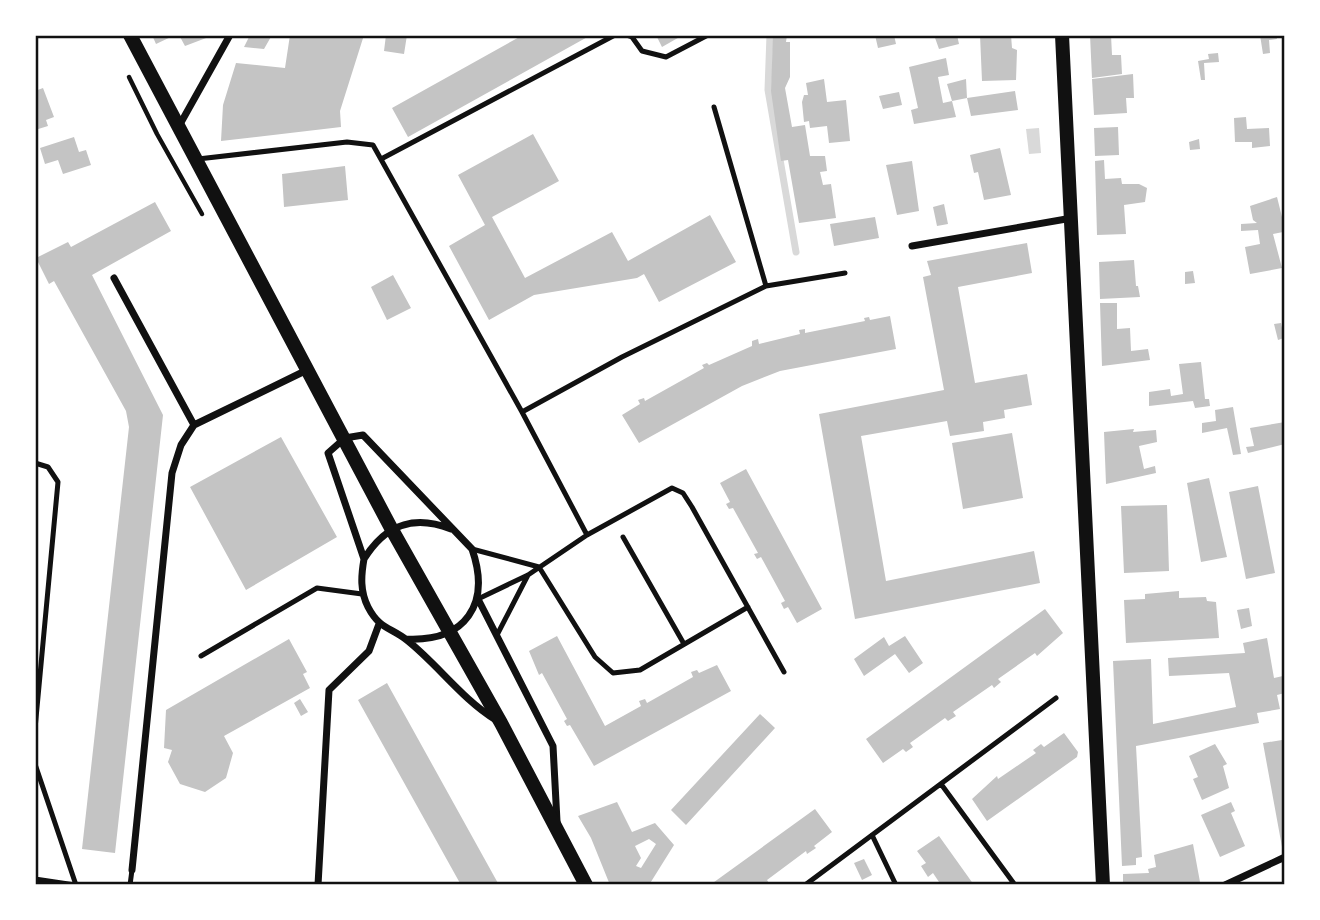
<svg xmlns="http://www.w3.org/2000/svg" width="1320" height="920" font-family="Arial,sans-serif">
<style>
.water{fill:#d9d9d9}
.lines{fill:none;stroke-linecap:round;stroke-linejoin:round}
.stream{stroke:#d9d9d9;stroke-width:7}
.building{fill:#c4c4c4;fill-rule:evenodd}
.path{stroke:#111;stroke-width:4.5}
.service{stroke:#111;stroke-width:5}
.minor{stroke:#111;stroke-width:7}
.secondary{stroke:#111;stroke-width:14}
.neatline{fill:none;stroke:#111;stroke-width:2.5}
</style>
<rect width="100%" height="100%" fill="#fff"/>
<path class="water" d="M1039,128l2,25 -12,1 -3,-25z"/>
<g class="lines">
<path class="stream" d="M770,35l-2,55 28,162"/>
</g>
<path class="building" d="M152,35h23l-19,9z
M179,35h35l-29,11z
M250,35h22l-8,14 -20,-2z
M290,35h74l-24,76 1,16 -120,14 2,-36 13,-42 49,5z
M386,35h21l-3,19 -20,-3z
M523,35h68l-183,102 -16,-29z
M656,35h27l-21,12z
M773,35h14l-1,7h4v35l-5,11 7,39 13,-2 5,31h15l2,15 -7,1 3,13 8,-1 5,34 -37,5 -11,-63 -7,1 -10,-70z
M875,35h19l2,9 -18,4z
M934,35h23l2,9 -20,5z
M980,35h31l1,13 5,2 -1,30 -34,1z
M1090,35h21l1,20h9l1,19 -30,4z
M1260,35h16l1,4 -8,1 1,13 -7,1z
M1218,53l1,9 -15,1 1,17h-4l-3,-19 11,-2 -1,-5z
M946,58l3,17 -11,2 5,26 9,-2 4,16 -42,7 -3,-14 7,-2 -9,-41z
M1133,74l1,24h-8l1,15 -33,2 -2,-36z
M824,79l3,23 19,-2 4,41 -21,2 -2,-17 -17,2 -1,-7 -5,1 -2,-20 2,-7h4l-2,-12z
M966,79l1,19 -15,3 -5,-17z
M43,88l11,29 -8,3 2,6 -13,4v-39z
M1015,91l3,19 -47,6 -4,-18z
M899,92l3,13 -19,4 -4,-13z
M1246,117l1,12 22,-1 1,18 -18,2v-6h-17l-1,-24z
M1118,127l1,28 -24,1 -1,-28z
M533,134l26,47 -67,36 33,61 87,-46 16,29 82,-46 26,47 -77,40 -15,-28 -7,4 -103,17 -45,25 -40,-74 36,-21 -27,-50z
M74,137l5,15 7,-2 5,15 -28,9 -5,-14 -13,4 -5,-16z
M1199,139l1,10 -10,1 -1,-8z
M1000,148l11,47 -27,5 -6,-28 -4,1 -4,-18z
M1104,160l1,19 16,-1 1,6h17l8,4 -2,14 -21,3 2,29 -29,1 -2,-74z
M912,161l7,50 -22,4 -11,-50z
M345,166l3,34 -64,7 -2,-33z
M1277,197l7,28 -1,7 -10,2 9,34 -32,6 -5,-27 15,-3 -2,-14 -17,1v-7l16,-1 -4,-3 -3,-14z
M155,202l16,29 -79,44 71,140 -48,438 -33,-4 47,-422 -3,-16 -72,-130 -5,3 -13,-26 32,-16 3,5z
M944,204l4,20 -11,2 -4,-19z
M875,217l4,21 -45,8 -4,-22z
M1027,243l5,30 -74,14 17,96 52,-9 5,31 -28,5 1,8 -22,4 1,9 -34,5 -3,-15 -86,15 25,145 148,-30 6,32 -185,36 -36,-205 125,-24 -21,-113 8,-2 -4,-14z
M1134,260l2,26h2l2,11 -40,2 -1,-37z
M1193,271l2,12 -10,1v-12z
M393,275l18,33 -24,12 -16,-33z
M1100,303h17v26l13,-1 1,23 17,-2 2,11 -48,6z
M890,316l6,33 -116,22 -38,15 -103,57 -17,-28 18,-11 -2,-4 6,-2 1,3 59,-33 -2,-3 5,-2 2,2 43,-19v-5l6,-2 1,5 41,-10 -1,-4 6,-1v4l60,-12 -1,-3 5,-1 1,3z
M1281,323l3,15 -6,2 -4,-16z
M1201,362l4,37h4l1,7 -15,2 -2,-7 -44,5v-14l21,-3 1,7 12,-2 -4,-30z
M1233,407l8,47 -8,1 -6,-27 -25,5v-10l14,-2 -1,-11z
M1285,422v22l-37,9 -2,-6 8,-1 -4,-18z
M1134,429l-1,3 23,-2 1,12 -18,4 5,23 11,-3 1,7 -50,11 -2,-52z
M1012,433l11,65 -60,11 -11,-66z
M281,437l56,100 -91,53 -56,-103z
M746,469l76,140 -25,14 -9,-16 -4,2 -3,-6 4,-2 -24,-44 -4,2 -3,-5 4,-1 -25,-45 -4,1 -3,-5 4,-2 -10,-19z
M1209,478l18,79 -26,5 -14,-79z
M1258,486l17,87 -29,6 -17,-87z
M1167,505l2,66 -45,2 -3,-67z
M1179,591v7l27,-1 1,4 9,1 3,36 -93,5 -2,-43 21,-1v-5z
M1249,608l3,18 -11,3 -4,-19z
M1045,609l18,24 -26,23 -2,-3 -37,26 3,3 -7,6 -2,-3 -39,27 3,4 -8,5 -3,-3 -35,25 3,4 -7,5 -3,-3 -20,14 -17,-24z
M557,636l48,90 36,-20 -2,-5 6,-2 2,4 46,-26 -2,-5 6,-2 2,3 18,-8 14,26 -137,75 -24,-41 -3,1 -3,-5 3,-2 -25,-46 -3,2 -10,-24z
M905,636l18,27 -14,10 -14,-19 -31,22 -10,-17 30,-22 5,9z
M1267,638l7,40 9,-2 2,9v8l-8,2 3,14 -23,4 2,10 -123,23 6,111 -6,1v7l-14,1 -9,-205 38,-2 2,65 83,-17 -7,-34 -60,3 -1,-18 77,-5 -2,-10z
M289,639l18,33 -4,2 7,14 -86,48 9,17 -7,25 -21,14 -25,-8 -12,-22 4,-12 -8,-2 2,-38z
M387,683l112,202h-38l-103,-185z
M300,699l8,13 -7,4 -7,-13z
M760,714l15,14 -89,97 -15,-15z
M1064,733l14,19 -1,5 -90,64 -15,-22 25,-23 1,3 38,-26 -3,-3 8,-6 3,3z
M1282,740l3,14v92l-3,1 -19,-104z
M1215,744l12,20 -4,2 6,22 -27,12 -9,-21 5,-2 -9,-21z
M617,802l15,30 23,-9 19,22 -25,40h-39l-19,-47 -13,-22zM649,839l7,5 -15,24 -5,-2 5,-8 -6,-12z
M1231,802l4,9 -4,2 14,33 -25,11 -19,-42z
M815,809l17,23 -18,14 2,2 -9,6 -1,-3 -39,29 2,3 -59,2z
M939,836l35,49h-33l-8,-12 -5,4 -7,-11 5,-3 -9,-12z
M1193,844l7,38 -7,3h-70v-11l26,-1 -1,-4 8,-2 -2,-12z
M864,859l8,16 -10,5 -8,-17z"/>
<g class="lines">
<path class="path" d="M129,77l28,57 45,80"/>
<path class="service" d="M626,35l6,2 10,14 24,6 42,-22
M714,107l52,179
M383,158l232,-123
M198,159l149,-17 26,3 149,267 65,123
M522,412l100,-55 144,-71 79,-13
M35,463l13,4 10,15 -23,247
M623,537l61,107
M472,549l67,18 56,90 18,16 27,-3 108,-63
M478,599l50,-24 59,-40 85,-47 11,5 9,14 92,165
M497,635l31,-60
M201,656l116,-68 45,6
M35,764l41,121
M941,784l74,101
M872,835l24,50
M35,879l40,6
M130,885l2,-15
M805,885l251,-187"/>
<path class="minor" d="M179,126l51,-91
M912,246l160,-28
M114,278l80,147 113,-55
M364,559c21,-34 49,-45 87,-30
M478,599l75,147 4,75
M406,639c60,3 85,-35 66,-90l-109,-114 -18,3 -17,15 36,106c-3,17 -4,32 4,48 12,23 23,20 40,34 31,25 54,58 88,79
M132,870l40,-397 9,-28 13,-20
M318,885l11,-195 40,-39 10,-27
M1225,885l60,-28"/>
<path class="secondary" d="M130,35l261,493 110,195 85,162
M1062,35l41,850"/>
</g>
<rect width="1320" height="920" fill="none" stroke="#ffffff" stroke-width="74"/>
<rect x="37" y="37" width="1246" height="846" class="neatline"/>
</svg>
